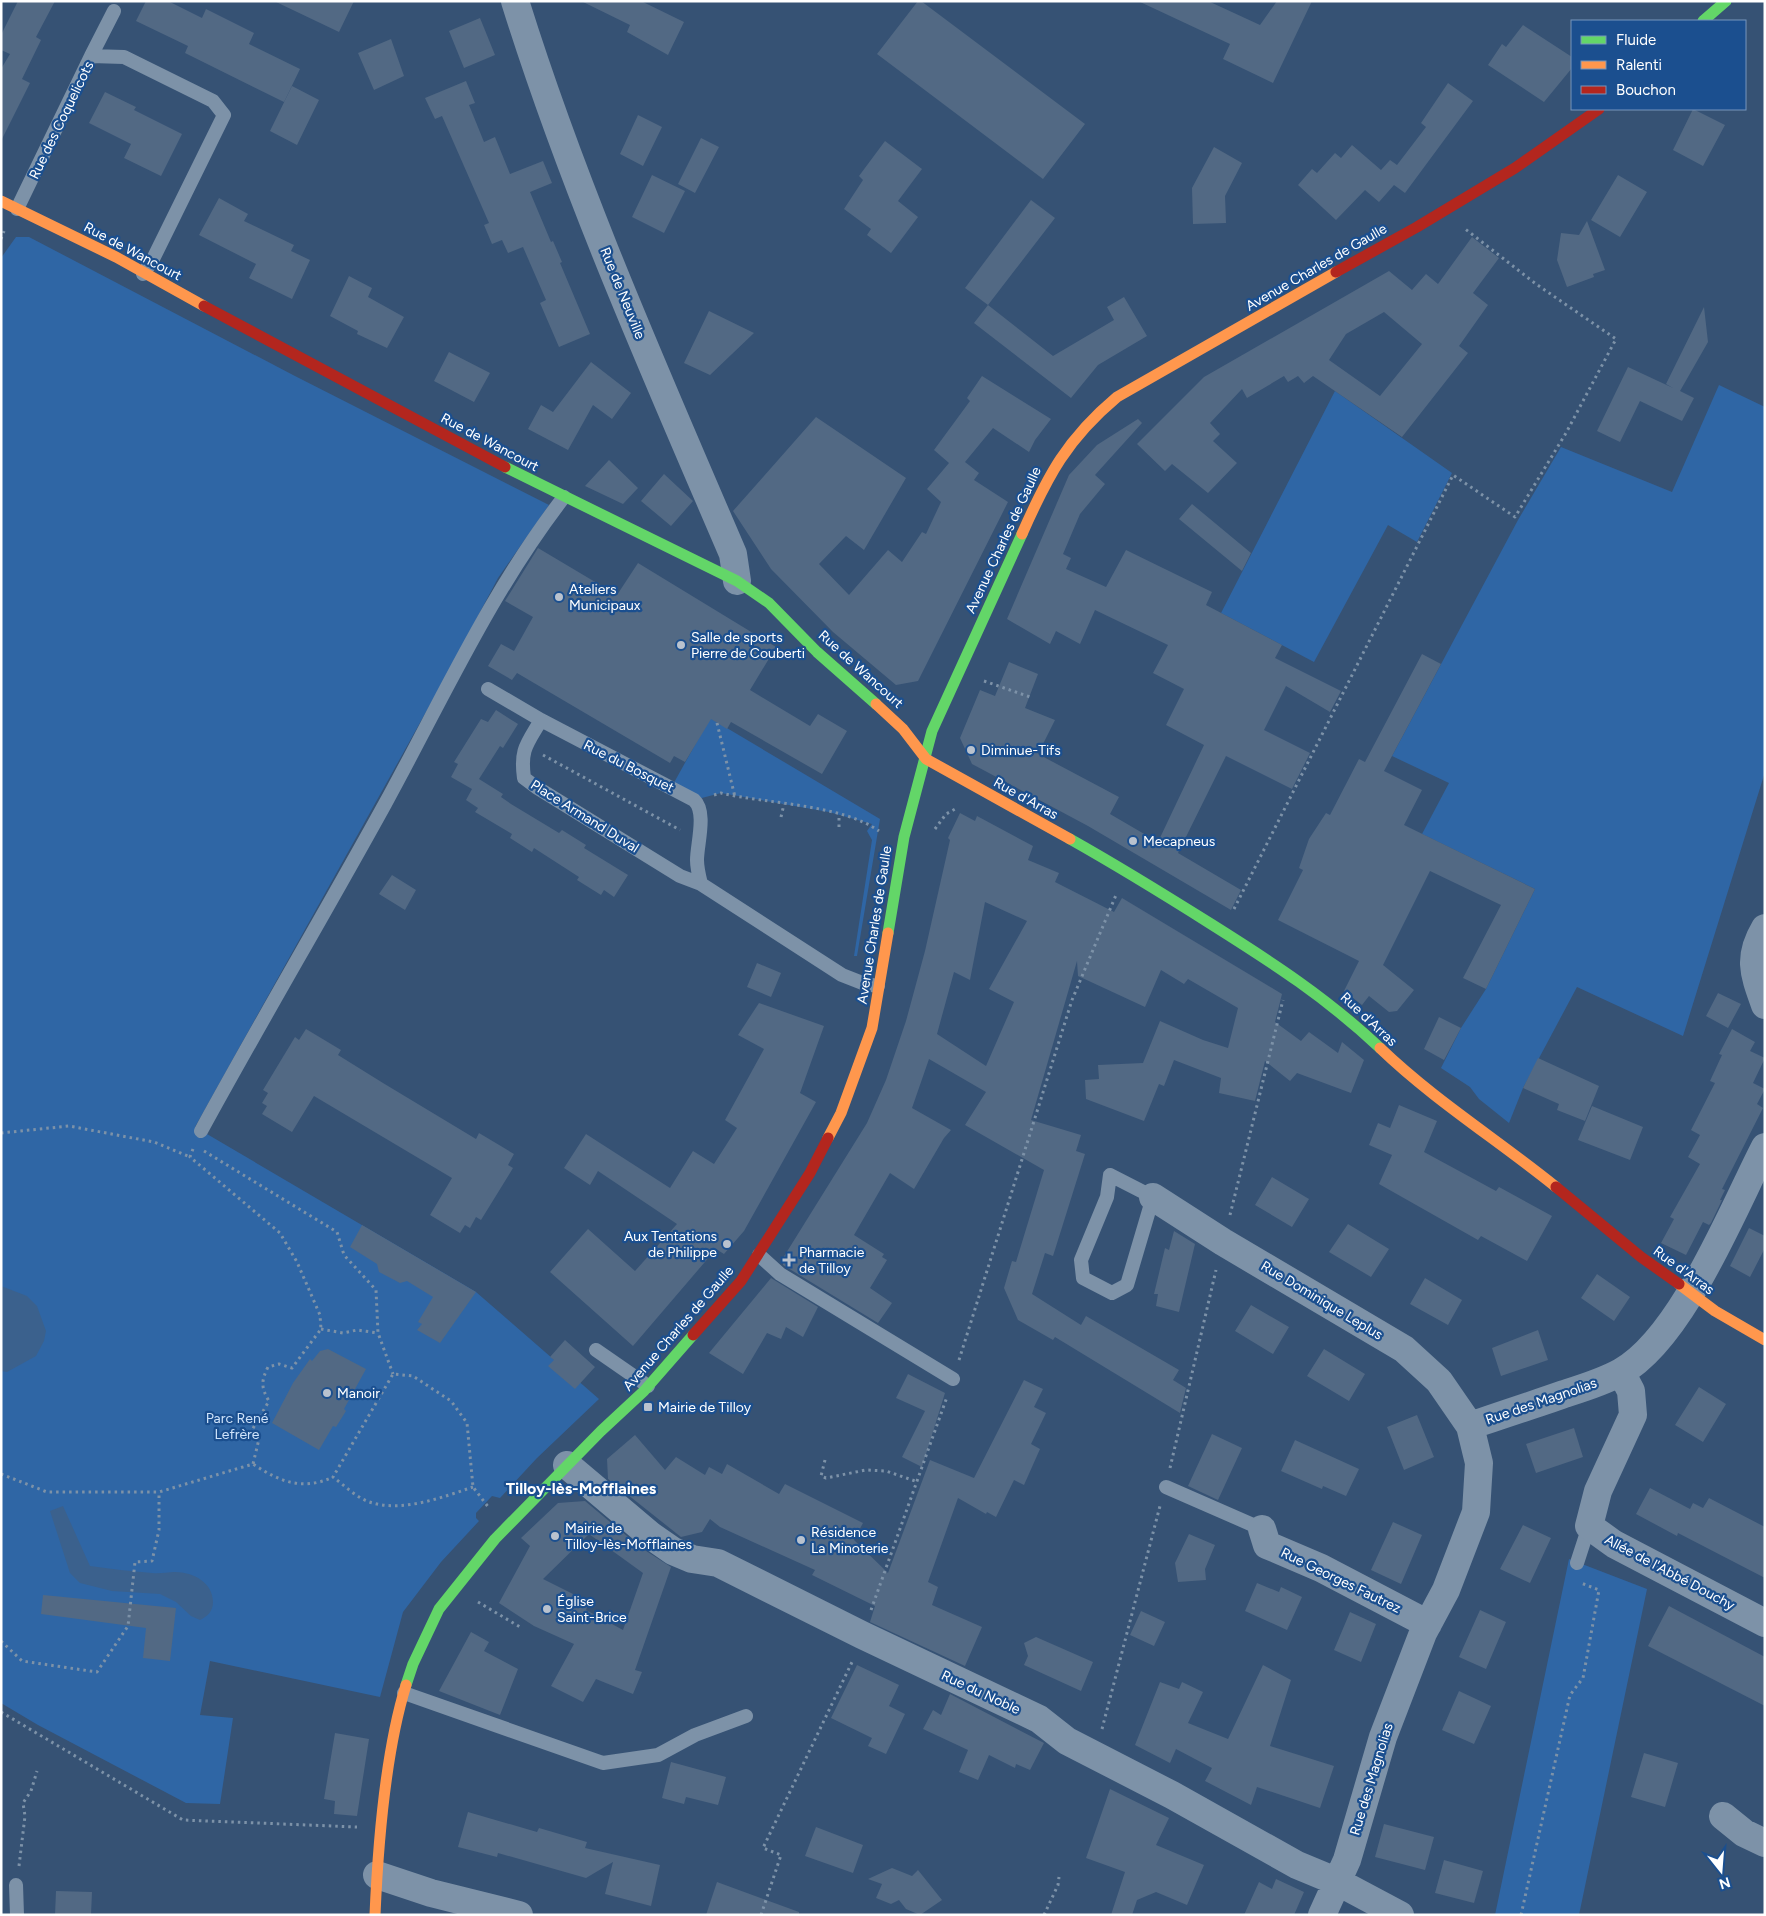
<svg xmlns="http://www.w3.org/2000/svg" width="1766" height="1916" font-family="Figtree,sans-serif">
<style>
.green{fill:#2f66a5}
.water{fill:#3b618d}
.building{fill:#526984;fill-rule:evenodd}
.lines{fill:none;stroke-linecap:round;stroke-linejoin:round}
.path{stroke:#7d92a8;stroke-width:3;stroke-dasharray:2.5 4;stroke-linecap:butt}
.lane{stroke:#7d92a8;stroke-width:14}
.street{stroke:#7d92a8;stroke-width:28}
.fast{stroke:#63d668;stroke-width:11}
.slow{stroke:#ff974d;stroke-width:11}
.jam{stroke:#b3261e;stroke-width:11}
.poi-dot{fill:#b9c2ce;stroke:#1b4f8f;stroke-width:2}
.labels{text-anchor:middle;stroke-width:4.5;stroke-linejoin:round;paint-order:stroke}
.street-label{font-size:14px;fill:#fff;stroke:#1b4f8f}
.poi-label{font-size:14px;fill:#fff;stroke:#1b4f8f;text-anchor:start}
.park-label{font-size:14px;fill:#cfe3fa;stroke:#1b4f8f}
.quarter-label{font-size:16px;font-weight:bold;fill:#fff;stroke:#1b4f8f}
</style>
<rect width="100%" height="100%" fill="#365274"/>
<path class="green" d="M16,237h13l264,138 256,130 -51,73 -47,89 -256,460 281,165 123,107 -62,59 -37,40 -8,-2 -16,17v5l3,3 -38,41 -38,50 -23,85 -170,-36 -10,54 33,3 -13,86 -34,-1 -148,-78 -37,-22v-1445z
M1719,385l46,22v365l-82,264 -106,-49 -54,101 -14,35 -30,-24 -9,-12 -29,-19 20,-40 25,-39 49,-100 -113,-55 27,-51 -57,-27 126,-236 43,-73 111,45z
M1335,391l117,82 -35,69 -29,-17 -74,137 -93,-49z
M710,718l170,101 -23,137h-3l18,-116 -5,-9 5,-7 -43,-12 -108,-19 -27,7 -23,-12z
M1569,1559l78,30 -68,326h-84z"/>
<path class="water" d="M1,1286l26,10 10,10 9,25 -2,10 -8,15 -29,16 -6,-1z
M63,1506l27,60c20,3 41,5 62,7 8,1 15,-1 23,-1 19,0 38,11 38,30 0,9 -5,14 -13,18l-9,-4 -15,-14 -16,-8 -48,-3 -32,-8 -10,-10 -20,-62z"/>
<path class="building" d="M18,1h37l-19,36 5,3 -19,39 8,4 -29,58v-72l9,-15 -9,-4v-15z
M146,1h22l34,17 4,-9 48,24 -5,11 51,25 -16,33 -99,-49 3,-7 -52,-25z
M274,1h80l-15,31z
M581,1h60l43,21 -16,33 -41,-23 3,-7z
M918,1h3l164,123 -42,55 -166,-125z
M1138,1h70l52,24 17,-24h35l-39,82 -50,-24 7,-15z
M480,18l15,37 -31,13 -15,-37z
M1523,25l49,32v11l-28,34 -56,-37 14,-21 4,3z
M391,39l13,37 -30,14 -16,-37z
M466,81l9,22 -6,2 15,37 11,-5 15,37 33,-13 9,22 -22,9 21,50 2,-1 9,21 -2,1 30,71 -31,13 -19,-44 6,-3 -23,-53 -15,6 -6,-13 -10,4 -8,-19 5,-2 -47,-107 -7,3 -10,-21z
M1448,83l25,18 -68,92 -11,-8 -15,17 -14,-12 -29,30 -38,-35 14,-16 5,4 18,-20 6,5 11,-13 29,25 9,-10 7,5 29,-38 -5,-4z
M292,86l27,14 -22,45 -27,-14z
M105,92l31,15 -2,3 48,24 -21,42 -37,-18 7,-14 -42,-21z
M1693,109l32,16 -22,41 -30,-16z
M638,115l24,12 -19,39 -23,-12z
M701,138l18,9 -24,46 -17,-9z
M885,141l37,28 -24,32 20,16 -27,36 -24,-18 4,-6 -27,-20 19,-29 -4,-4z
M1214,147l28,16 -17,33 1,27 -33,1 -1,-36z
M652,175l33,16 -21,42 -32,-16z
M1618,175l29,17 -27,45 -29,-17z
M219,198l29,16 -4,7 50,24 -3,6 19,9 -18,39 -43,-21 7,-14 -57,-29z
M1031,200l24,18 -67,87 -23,-17z
M1587,221l18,49 -12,4 1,3 -27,10 -10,-27 4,-27 18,2z
M1472,237l27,21 -26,35 15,12 -29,41 9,7 -66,84 -89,-61 -9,7 -6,-7 -10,6 -4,-6 -37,22 -5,-9 -32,34 10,11 -7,7 24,22 -29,30 -36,-29 -7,7 -28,-27 67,-67 185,-106 23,19 14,-16 12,10zM1384,312l38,32 -42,52 -51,-36 17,-26z
M349,276l23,12 -4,9 36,20 -17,31 -30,-14 1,-3 -28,-15z
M1124,297l23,39 -49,29 -27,33 -97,-75 14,-18 65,51 61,-36 -7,-13z
M1704,307l4,35 -28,49 14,7 -12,23 -42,-20 -20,41 -23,-11 31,-64 45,21 -7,-4z
M709,311l45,22 -44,42 -26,-12z
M449,352l41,21 -16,29 -40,-21z
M591,362l40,31 -19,26 -19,-14 -25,45 -40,-21 13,-24 12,7z
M982,376l69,43 -16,21 -6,12 -36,-24 -28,34 14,11 -5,7 34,22 -90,179 -22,4 -63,-53 -62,-63 -38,-58 83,-94 90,61 -42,72 -18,-14 -27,28 30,31 39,-45 14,12 20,-30 4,2 15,-32 -14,-13 22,-26 -15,-13 36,-49 -3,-3z
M1138,419l4,4 -47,52 10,9 -25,30 -17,40 8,4 -5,11 40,18 20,-37 86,42 -6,13 76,40 -7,13 66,33 -11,21 -44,-26 -22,44 46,23 -18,36 -66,-33 -48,97 63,37 -10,20 -143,-84 -116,-62 -12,-26 20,-48 15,6 14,-34 29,12 -13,34 30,12 -17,34 81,43 -9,17 48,28 46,-97 -38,-20 18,-36 -31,-16 15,-28 -73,-35 -15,34 -24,-13 -6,13 -43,-25 62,-144 28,-30z
M609,460l29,28 -15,16 -38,-18z
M664,474l29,27 -22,25 -30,-25z
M1192,504l59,49 -9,18 -63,-52z
M538,548l79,47 21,-32 138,84 -26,43 60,36 8,-12 29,17 -25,43 -91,-52 -4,7 -16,-10 -26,43 -11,-6 -4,7 -153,-90 -5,7 -24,-14 13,-22 13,7 19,-34 -28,-16z
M1422,654l19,10 -57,107 38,19 -18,35 131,64 -49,100 -23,-11 38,-73 -71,-34 -47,94 31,25 -17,21 -8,1 -20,-16 -7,9 -18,-14 15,-30 -81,-41 25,-50 -4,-2 10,-29 17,-26 4,2 29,-56 6,3z
M496,710l22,14 -15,24 -3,-2 -21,33 24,15 -2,3 10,7 48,29 3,-3 24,15 -2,3 44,27 -14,22 -10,-7 -3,5 -24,-15 2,-3 -45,-29 -2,4 -22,-14 2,-4 -37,-22 3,-4 -12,-8 6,-11 -21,-12 7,-13 -4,-2 27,-43 7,3z
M960,813l15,8 2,-5 56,30 -5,14 31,13 -4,9 59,30 8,-14 160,96 -7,28 26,19 8,-9 29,21 4,-11 22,18 -13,33 -54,-20 -7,8 -25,-20 -10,40 -36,-8 2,-15 -47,-18 -10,26 -5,-2 -15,37 -58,-22 -1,-19 14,-1 -1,-14 45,-2 17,-42 43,19 25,8 10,-40 -50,-29 -4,5 -23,-14 -16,37 -67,-31 -1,-15 -46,159 50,15 -5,16 9,3 -32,102 -8,-3 -13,41 49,31 5,-9 93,54 -6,10 13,8 -6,25 -125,-76 -2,3 -35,-20 -14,-32 8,-27 4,1 28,-92 -79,-45 21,-33 -57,-33 -17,49 39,22 -7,8 -30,51 -24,-16 -36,62 30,19 -2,3 5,3 -17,28 22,15 -14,20 -95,-58v-7l84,-135 19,-43 20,-59 19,-70 25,-111 -2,-2zM985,902l42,19 -38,68 25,13 -28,64 -49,-32 17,-62 16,8z
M392,875l24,15 -11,20 -26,-16z
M757,963l24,10 -10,24 -24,-10z
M1718,993l23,11 -13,24 -22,-12z
M759,1003l65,23 -24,67 16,9 -72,129 -20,23 -8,-5 -83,97 -83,-74 38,-43 47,42 42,-47 -79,-53 -8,14 -26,-17 22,-34 84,54 23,-37 21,13 23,-36 -12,-8 39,-71 -26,-14z
M1439,1017l22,11 -17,32 -20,-11z
M306,1029l35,21 -3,5 45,28 93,56 3,-6 35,21 -6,11 5,3 -32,52 -5,-3 -6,11 -5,-3 -5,8 -30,-18 22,-37 -138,-82 -22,36 -30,-18 5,-8 -5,-3 6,-10 -5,-3 32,-53 4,3z
M1732,1029l23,13 -5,9 15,7 -12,25 12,6 -8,15 6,4 -41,81 3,1 -5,10h2l-11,23 -2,2 -6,-3 -17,33 -25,-12 13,-24 -4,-2 30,-53 -12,-7 12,-22 -9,-5 24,-47 -5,-2 12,-26 -3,-1z
M1538,1058l61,28 -14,35 -28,-11 2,-6 -36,-16z
M1399,1105l38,16 -13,31 72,39 3,-4 53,29 -25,45 -46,-25 -3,4 -99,-56 13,-29 -23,-10 9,-22 12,5z
M1592,1106l51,21 -13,33 -52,-20z
M1272,1177l37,22 -17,28 -37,-22z
M1348,1224l41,25 -18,28 -42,-25z
M362,1225l114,67 -36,51 -23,-13 5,-6 -4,-2 15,-25 -26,-16 -7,2 -21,-11 -2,-8 -27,-17z
M1749,1228l16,8v12l-15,29 -20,-11z
M1174,1231l21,13 -16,68 -23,-6 2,-12h-4l11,-46 4,2z
M1597,1274l33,23 -16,24 -33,-23z
M771,1278l47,29 -15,30 -17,-10 -5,12 -14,-6 -24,41 -34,-21z
M1425,1278l37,22 -14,25 -38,-21z
M1251,1305l38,22 -16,27 -38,-23z
M1538,1330l10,30 -47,16 -9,-28z
M565,1340l30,27 -20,22 -27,-23 6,-6 -4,-3z
M328,1349l38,20 -22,40 2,2 -10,16 -3,-1 -14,24 -47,-27 21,-40 17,-24 2,2 8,-10z
M1324,1349l41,25 -16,27 -42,-25z
M908,1374l37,19 -23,74 -20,-10 23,-46 -29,-13z
M1024,1380l19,9 -9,18 12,6 -15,31 9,5 -16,36 -10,-5 -18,37 -9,-5 -1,2 -28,-16 -30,84 10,5 -6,18 50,22 -17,39 -95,-44 5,-16 -63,-31 3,-5 -95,-43 -10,-8 -8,13 -21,5 -73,-58 -1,-20 28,-24 30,35 11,-13 29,18 4,-8 13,7 5,-10 52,30 6,-10 78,39 -9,17 34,33 42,-113 44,18z
M1699,1387l27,17 -23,38 -28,-17z
M1417,1415l17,42 -30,13 -17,-43z
M1574,1428l9,29 -47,16 -10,-29z
M1212,1434l30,14 -24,52 -30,-14z
M1295,1440l64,29 -13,27 -23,-10 -1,3 -41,-18z
M1650,1488l40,21 3,-6 10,5 6,-10 56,29v51l-87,-45 -1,3 -41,-22z
M585,1501l55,46 31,20 -36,103 7,2 -9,22 -37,-15 -13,23 -32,-16 23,-42 -40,-18 -35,-23 31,-57 -9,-8 37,-35zM589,1534l54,39 -20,57 -37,-20 3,-8 -46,-23z
M1393,1522l29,13 -21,49 -30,-14z
M1523,1525l28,13 -21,45 -30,-14z
M1189,1534l26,11 -10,24 1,11 -28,2 -3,-19z
M1257,1583l22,9 2,-5 21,10 -15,33 -42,-19z
M43,1595l133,13 -6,53 -27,-3 3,-30 -105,-14z
M1669,1606l96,51v49l-117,-60z
M1480,1610l26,12 -20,47 -27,-12z
M1141,1611l24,11 -11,24 -24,-11z
M1350,1612l26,12 -15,38 -27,-12z
M471,1632l18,10 -5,9 34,18 -18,46 -61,-24z
M1036,1637l57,25 -12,29 -57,-26 4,-9 -4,-13z
M857,1665l42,20 -10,21 16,8 -19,40 -18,-8 4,-8 -41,-20z
M1263,1665l28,15 -21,66 64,20 -14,42 -63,-21 -6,18 -46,-24 7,-13 -36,-19 -6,14 -35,-18 25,-63 19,7 3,-7 21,10 -15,31 40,16z
M1459,1691l32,15 -17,38 -32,-14z
M950,1694l94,49 -14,27 -14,-6 -1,4 -26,-13 -11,25 -19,-8 9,-22 -45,-21 10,-19 8,5z
M335,1733l34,6 -12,77 -23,-2 1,-13 -11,-2z
M1644,1753l34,10 -13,44 -34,-10z
M671,1762l55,15 -8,28 -32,-8 -2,7 -22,-6z
M1110,1789l59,29 -13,27 48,20 -17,40 -31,-13 -19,8 -5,15h-21l14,-43 -39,-14z
M468,1812l69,20 2,-4 48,14 -2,6 75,17 -9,41 -46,-12 8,-32 -27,16 -88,-25 -1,4 -39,-10z
M1384,1824l50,13 -9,33 -50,-13z
M816,1827l47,18 -10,28 -48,-17z
M1444,1860l39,11 -9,32 -39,-10z
M892,1868l20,8 6,-6 24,30 -22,15 -14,-6 -7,-9 -8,4 -15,-6 6,-14 -14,-5z
M1276,1879l28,13 -10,23h-50l15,-33 13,7z
M717,1882l82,30v3h-93z
M56,1891l36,1 -1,23h-36z"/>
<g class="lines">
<path class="path" d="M1,239l3,-8
M984,681l49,17
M717,723l18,74
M543,755l137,75
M714,795l7,-2c46,11 120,11 158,38
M781,817l3,-13
M839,827v-13
M935,829l11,-15 11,-6
M1234,909l219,-434 62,42 51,-84 50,-94 -80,-55 -72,-56
M1,1133l68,-7 85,16 36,15
M193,1149l-3,8 90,76 17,29 23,53 1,14 -29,39 -13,-4 -11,3c-7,14 -7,21 1,34l-17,29 7,9 -6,25
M204,1151l133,81 7,23 32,35 2,43 15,41
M1230,1215l53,-215
M321,1329l22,4 14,-3 21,3
M959,1360l113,-360 44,-105
M825,1460l-4,16 5,2 40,-8 20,1 32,11
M1170,1468l46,-198
M1,1474l46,18h112l94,-28c27,18 50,27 80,13
M473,1487c-30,10 -69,25 -100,16 -14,-3 -28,-17 -40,-26l60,-103 20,2 38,25 16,22 6,64 16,21
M478,1602l42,25
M871,1610l76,-213
M1,1641l21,20 75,11 31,-46 7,-64 17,-1 7,-31v-38
M1,1712l182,108 174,7
M1102,1729l58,-223
M19,1866l6,-50 -2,-13 8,-12 6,-20
M761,1915l20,-60 -18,-7 90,-188
M1044,1915l14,-30 1,-8
M1521,1915l49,-220 13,-17 16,-88 -18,-7"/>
<path class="lane" d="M91,56l23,-45
M17,209l74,-153 33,1 89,44 11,14 -71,144 -10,15
M488,689l53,31 153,80c13,12 3,44 3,60 0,8 2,16 4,24
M541,720c-14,24 -21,29 -17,58l12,9 144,89 21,8 141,91 23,9 13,2
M201,1131c60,-110 124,-218 184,-327 57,-104 106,-213 179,-307
M1110,1175l43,22 -26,88 -15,8 -29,-15 -2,-18 26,-63z
M759,1255l21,19 173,105
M596,1350l52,36
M1166,1487l96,42
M1577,1563l12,-37
M404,1693l199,70 55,-8 37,-20 51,-19
M16,1885l1,30"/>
<path class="street" d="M515,1c59,189 140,371 218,553l4,27
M1765,928c-18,30 -11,46 0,77
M1153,1197l70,45 181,107 35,32 31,45
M1621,1372l10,19 2,24 -35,76 -9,35 25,18 151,79
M567,1465l83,70 23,16 19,8 26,4 144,72 177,84 28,22 105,54 125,70 41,17 62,33
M1262,1529l5,16 54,23 107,56
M1723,1816l21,17 21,10
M377,1875l54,18 88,22
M1322,1915l25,-55 36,-123 40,-104 23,-43 30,-78 3,-49 -9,-37c31,-11 63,-21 94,-32 19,-6 39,-12 57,-22 61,-34 112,-163 144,-225"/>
<path class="fast" d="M1703,21l23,-20
M505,467l232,114 32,22 48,49 59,52
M1070,839c48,27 95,56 141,85 62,39 116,74 169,124
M888,933l16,-96 28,-106 90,-197
M406,1685l7,-21 26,-55 56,-70 106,-108 43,-40 49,-56"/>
<path class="slow" d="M1,201l115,56 88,49
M1022,534c26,-59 45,-95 95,-137l219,-125
M876,704l27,25 23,30 144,80
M1380,1048c54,52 118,92 176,139
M828,1138l13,-25 31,-85 16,-95
M1679,1284l36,27 50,29
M375,1915c3,-71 10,-162 31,-230"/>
<path class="jam" d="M1336,272l81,-45 98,-59 84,-59
M204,306l301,161
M1556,1187l85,70 38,27
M693,1335l48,-54 69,-108 18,-35"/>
</g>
<g class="poi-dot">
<circle cx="559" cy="597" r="5"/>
<circle cx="681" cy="645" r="5"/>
<circle cx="971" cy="750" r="5"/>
<circle cx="1133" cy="841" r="5"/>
<circle cx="727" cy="1244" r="5"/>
<path d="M786.5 1252.5h5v5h5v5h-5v5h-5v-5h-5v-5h5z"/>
<circle cx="327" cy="1393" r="5"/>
<rect x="643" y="1402" width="10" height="10" rx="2.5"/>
<circle cx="555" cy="1536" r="5"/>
<circle cx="801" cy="1540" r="5"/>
<circle cx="547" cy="1609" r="5"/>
</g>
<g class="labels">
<g class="street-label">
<text transform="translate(61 120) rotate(-64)" y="5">Rue des Coquelicots</text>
<text transform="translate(133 251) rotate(28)" y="5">Rue de Wancourt</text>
<text transform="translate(1316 267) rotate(-30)" y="5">Avenue Charles de Gaulle</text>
<text transform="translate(623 293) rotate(68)" y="5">Rue de Neuville</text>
<text transform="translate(490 442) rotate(28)" y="5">Rue de Wancourt</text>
<text transform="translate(1003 540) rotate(-65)" y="5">Avenue Charles de Gaulle</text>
<text transform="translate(861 669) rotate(42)" y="5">Rue de Wancourt</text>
<text transform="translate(629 766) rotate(27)" y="5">Rue du Bosquet</text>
<text transform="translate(1026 798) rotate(29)" y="5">Rue d'Arras</text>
<text transform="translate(585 816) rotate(32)" y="5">Place Armand Duval</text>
<text transform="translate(874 925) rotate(-81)" y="5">Avenue Charles de Gaulle</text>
<text transform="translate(1369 1019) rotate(43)" y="5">Rue d'Arras</text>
<text transform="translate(1684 1270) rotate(36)" y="5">Rue d'Arras</text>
<text transform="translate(1322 1300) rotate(31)" y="5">Rue Dominique Leplus</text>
<text transform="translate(678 1328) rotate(-49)" y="5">Avenue Charles de Gaulle</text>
<text transform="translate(1541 1401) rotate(-19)" y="5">Rue des Magnolias</text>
<text transform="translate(1670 1572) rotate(28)" y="5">Allée de l'Abbé Douchy</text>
<text transform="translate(1341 1580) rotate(26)" y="5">Rue Georges Fautrez</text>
<text transform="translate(981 1692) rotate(25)" y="5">Rue du Noble</text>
<text transform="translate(1371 1779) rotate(-73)" y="5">Rue des Magnolias</text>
</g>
<g class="poi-label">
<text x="569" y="594">Ateliers<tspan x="569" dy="16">Municipaux</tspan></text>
<text x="691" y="642">Salle de sports<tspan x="691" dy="16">Pierre de Couberti</tspan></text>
<text x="981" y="755">Diminue-Tifs</text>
<text x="1143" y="846">Mecapneus</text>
<text x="717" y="1241" text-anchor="end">Aux Tentations<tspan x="717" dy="16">de Philippe</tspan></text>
<text x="799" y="1257">Pharmacie<tspan x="799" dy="16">de Tilloy</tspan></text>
<text x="337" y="1398">Manoir</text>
<text x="658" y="1412">Mairie de Tilloy</text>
<text x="565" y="1533">Mairie de<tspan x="565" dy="16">Tilloy-lès-Mofflaines</tspan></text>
<text x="811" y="1537">Résidence<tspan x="811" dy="16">La Minoterie</tspan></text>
<text x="557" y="1606">Église<tspan x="557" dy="16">Saint-Brice</tspan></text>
</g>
<g class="park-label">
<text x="237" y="1423">Parc René<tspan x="237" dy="16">Lefrère</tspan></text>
</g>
<g class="quarter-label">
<text x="581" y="1494">Tilloy-lès-Mofflaines</text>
</g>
</g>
<rect width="1766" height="1916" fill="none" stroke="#ffffff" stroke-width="5"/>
<rect x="1571" y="20" width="175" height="90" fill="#1b4f8f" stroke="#7695bc"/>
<rect x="1581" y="36" width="25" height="8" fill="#63d668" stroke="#7695bc"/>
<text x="1616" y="45" font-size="15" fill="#ffffff">Fluide</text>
<rect x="1581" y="61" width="25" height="8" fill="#ff974d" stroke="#7695bc"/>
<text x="1616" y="70" font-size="15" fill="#ffffff">Ralenti</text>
<rect x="1581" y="86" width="25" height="8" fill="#b3261e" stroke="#7695bc"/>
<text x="1616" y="95" font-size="15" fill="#ffffff">Bouchon</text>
<g transform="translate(1721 1871) rotate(163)" stroke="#1b4f8f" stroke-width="4" paint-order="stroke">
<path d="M0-4L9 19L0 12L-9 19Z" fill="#ffffff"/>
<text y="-8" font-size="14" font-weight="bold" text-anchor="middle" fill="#ffffff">N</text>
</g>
</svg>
